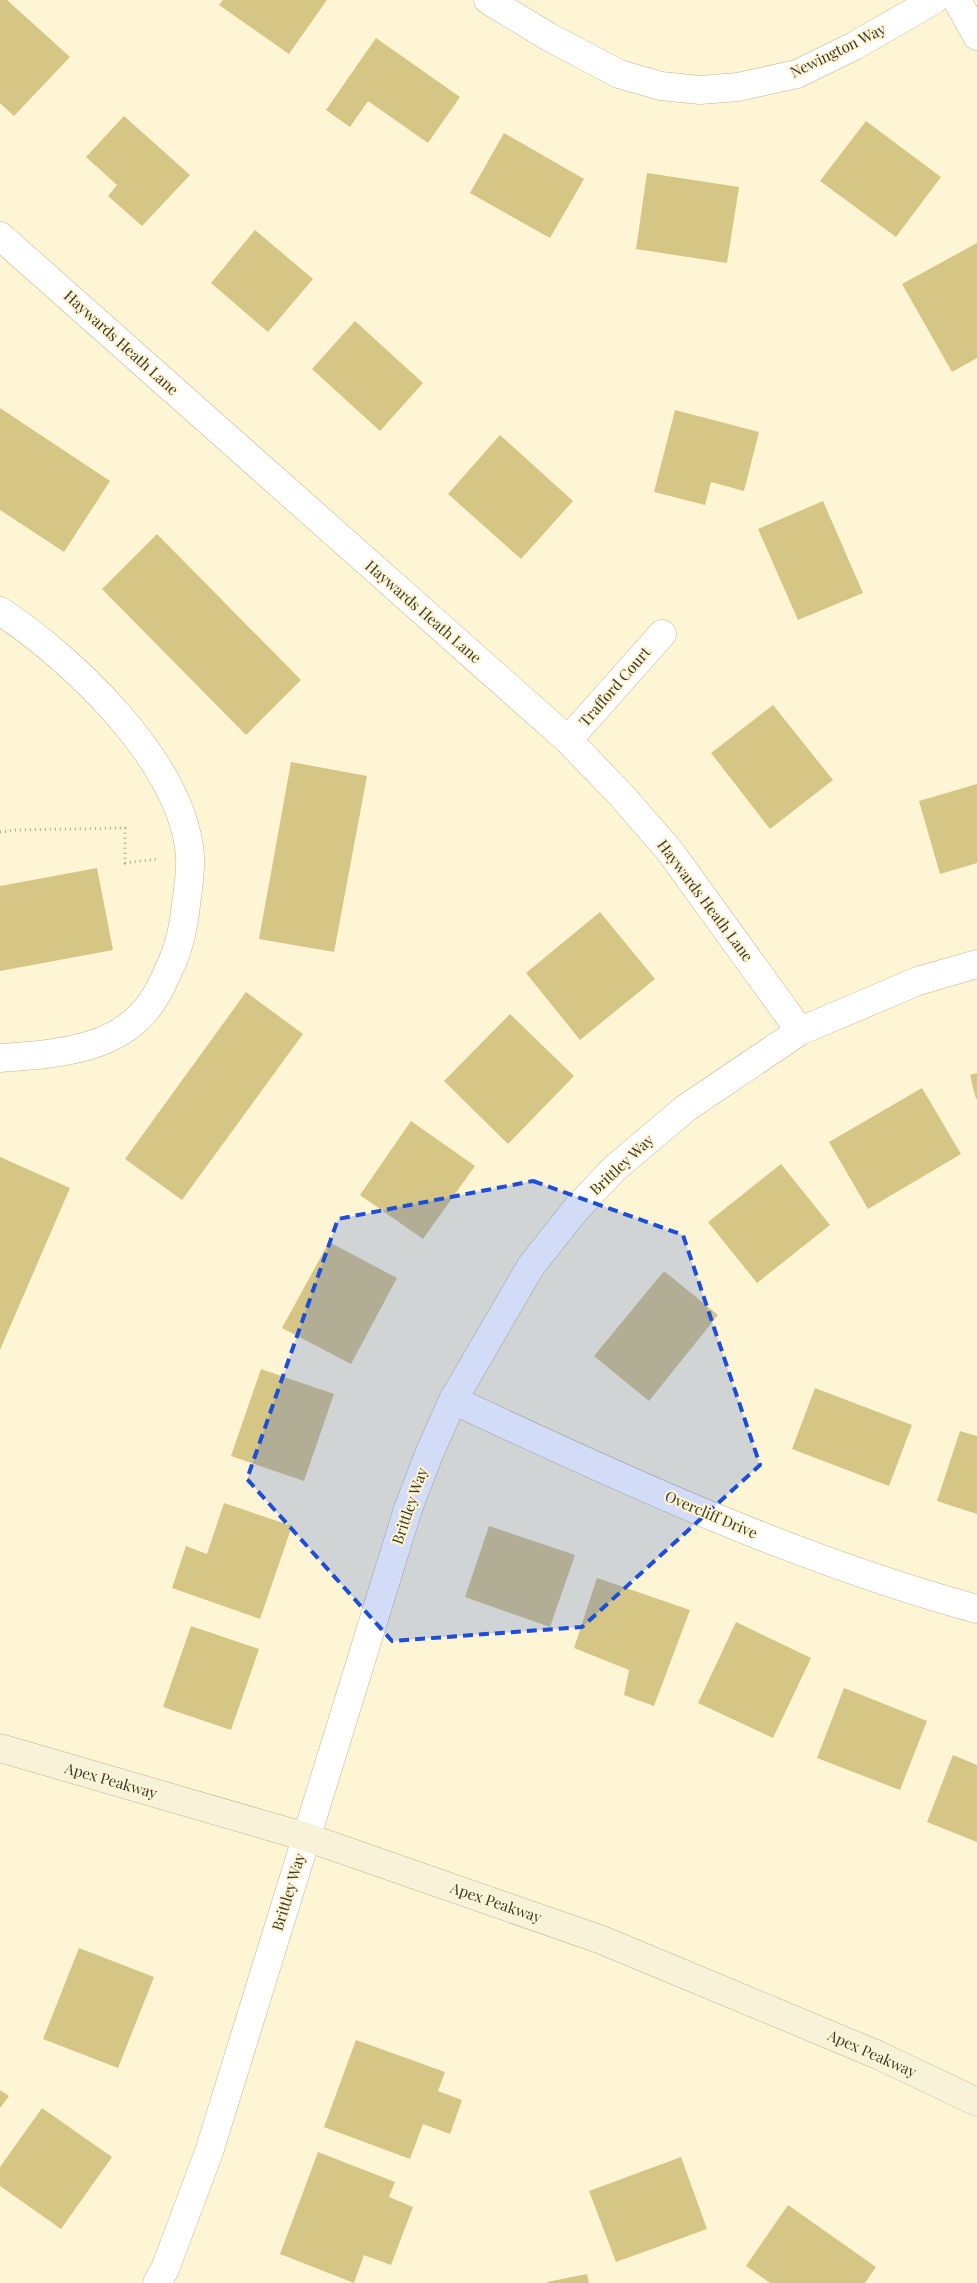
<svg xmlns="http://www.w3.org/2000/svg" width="977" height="2283" font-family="'Playfair Display',serif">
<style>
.building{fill:#d6c685}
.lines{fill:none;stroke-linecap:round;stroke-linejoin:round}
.minor-casing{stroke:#bdb596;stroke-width:29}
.secondary-casing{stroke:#bdb596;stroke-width:29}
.path{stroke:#b0a990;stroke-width:3;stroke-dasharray:1 4;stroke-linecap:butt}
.minor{stroke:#fff;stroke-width:28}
.secondary{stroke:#f8f2d9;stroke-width:28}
.marked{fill:#1d4ed8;fill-opacity:0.2;stroke:#1d4ed8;stroke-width:4;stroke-dasharray:10 6;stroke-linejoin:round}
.labels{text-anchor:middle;stroke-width:4;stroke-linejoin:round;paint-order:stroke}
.street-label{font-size:15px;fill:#3b372a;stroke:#fef5d4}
</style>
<rect width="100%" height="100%" fill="#fef5d4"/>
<path class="building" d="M0,0h7l63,57 -56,59 -14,-13z
M223,0h104l-38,54 -70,-49z
M376,38l84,59 -32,46 -60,-42 -18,26 -24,-17z
M124,116l66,59 -48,51 -34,-30 9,-11 -31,-28z
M866,121l75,56 -45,60 -76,-56z
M504,133l80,46 -34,59 -80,-45z
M647,173l92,14 -12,76 -91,-14z
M255,230l58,49 -45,53 -57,-49z
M977,243v115l-25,14 -50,-88z
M355,321l68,62 -43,48 -68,-62z
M0,408l110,73 -46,71 -64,-42z
M675,410l84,22 -15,59 -33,-9 -6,23 -51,-13z
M500,435l73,66 -52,58 -73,-65z
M823,501l40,92 -65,27 -40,-91z
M157,534l144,146 -55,55 -144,-146z
M773,705l60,75 -63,49 -59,-76z
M291,762l76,14 -33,176 -75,-13z
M977,784v79l-37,11 -21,-73z
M97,868l16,82 -113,21v-85z
M600,912l55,67 -75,61 -54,-67z
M246,992l57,42 -121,166 -57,-41z
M510,1014l64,62 -66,68 -64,-63z
M977,1073v26h-1l-6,-24z
M922,1088l39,66 -93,55 -39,-67z
M411,1121l64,45 -52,73 -63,-44z
M0,1157l70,31 -70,162z
M781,1164l49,61 -73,58 -49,-61z
M329,1242l68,36 -46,86 -69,-36z
M664,1271l54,44 -69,86 -55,-45z
M261,1369l73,25 -30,87 -73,-25z
M815,1388l97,37 -23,61 -97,-37z
M960,1431l17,5v78l-40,-13z
M224,1503l68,23 -32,93 -88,-31 14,-42 21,8z
M489,1526l86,29 -25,72 -85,-30z
M597,1578l93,32 -36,96 -30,-11 5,-25 -55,-22z
M736,1622l75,36 -38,80 -75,-35z
M191,1626l68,23 -28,81 -68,-23z
M844,1688l83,33 -27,69 -83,-32z
M953,1755l24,10v77l-50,-20z
M79,1948l75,29 -36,91 -75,-29z
M356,2040l89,32 -7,19 24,9 -12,34 -27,-10 -13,35 -86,-32z
M0,2090l9,6 -9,12z
M42,2108l70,49 -51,72 -61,-43v-19z
M318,2152l77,30 -6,15 24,10 -22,58 -27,-10 -10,28 -74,-29z
M681,2157l26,72 -91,33 -27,-71z
M788,2205l88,62 -11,16h-95l-24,-17z
M587,2274l2,9h-42v-1z"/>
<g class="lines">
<defs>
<path id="minor" d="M488,0l61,37 70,37 42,12 39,4 38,-3 59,-13 57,-28 80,-46
M957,0l20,36
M0,236l568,504 53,55 48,55 131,181
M0,611c73,48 183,152 190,245 1,15 -2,33 -4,49 -2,20 -6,39 -14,58 -6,11 -10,24 -17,34 -32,54 -99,57 -155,61
M568,740l94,-106
M453,1400c171,80 342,159 524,209
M157,2283l8,-14 44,-117 199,-643 21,-55 24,-54 78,-134 46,-58 37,-39 72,-61 114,-77 118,-50 59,-17"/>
<path id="secondary" d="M0,1748l306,89 296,103 276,115 99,47"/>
</defs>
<use href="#minor" class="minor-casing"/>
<use href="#secondary" class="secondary-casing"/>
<path class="path" d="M0,832l14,-2 111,-2v35l33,-4"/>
<use href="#minor" class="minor"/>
<use href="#secondary" class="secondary"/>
</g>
<path class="marked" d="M533,1181l150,54 77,230 -178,162 -190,14 -145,-162 91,-260z"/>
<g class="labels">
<g class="street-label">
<text transform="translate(838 51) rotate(-26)" y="5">Newington Way</text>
<text transform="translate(121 343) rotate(42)" y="5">Haywards Heath Lane</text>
<text transform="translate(423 612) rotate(41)" y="5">Haywards Heath Lane</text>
<text transform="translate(615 687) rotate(-49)" y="5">Trafford Court</text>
<text transform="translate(705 901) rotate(53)" y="5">Haywards Heath Lane</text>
<text transform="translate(622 1165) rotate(-43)" y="5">Brittley Way</text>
<text transform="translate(410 1506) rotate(-71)" y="5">Brittley Way</text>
<text transform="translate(711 1515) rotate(23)" y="5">Overcliff Drive</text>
<text transform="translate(111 1781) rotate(16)" y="5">Apex Peakway</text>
<text transform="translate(289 1892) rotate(-73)" y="5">Brittley Way</text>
<text transform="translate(496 1903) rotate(19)" y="5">Apex Peakway</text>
<text transform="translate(872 2054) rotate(24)" y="5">Apex Peakway</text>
</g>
</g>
</svg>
